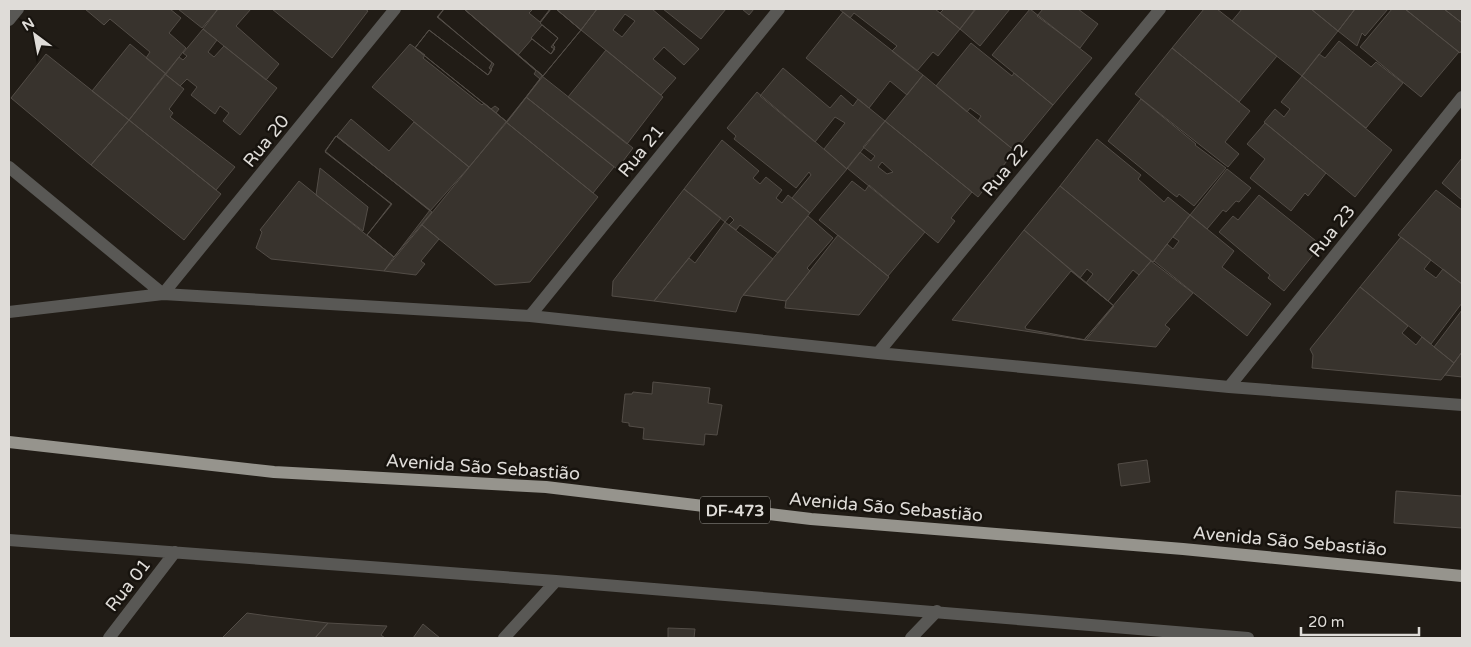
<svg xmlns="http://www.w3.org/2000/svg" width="1471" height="647" font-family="'Varela Round',sans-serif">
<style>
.building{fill:#38332d;stroke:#534d47;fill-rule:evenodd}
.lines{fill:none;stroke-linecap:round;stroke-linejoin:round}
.minor{stroke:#595855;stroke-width:12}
.major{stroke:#96948d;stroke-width:12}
.labels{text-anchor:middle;stroke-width:5;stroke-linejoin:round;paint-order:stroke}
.shield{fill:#17130e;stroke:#a3a09b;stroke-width:1}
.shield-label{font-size:16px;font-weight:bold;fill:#dfdcd8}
.street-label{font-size:18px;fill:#dfdcd8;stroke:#17130e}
</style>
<rect width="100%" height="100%" fill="#211c16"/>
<path class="building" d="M85,9h85l11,9 -12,15 17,15 -20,26 -20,-16 4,-6 -40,-33 -6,6z
M178,9h40l-16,19z
M218,9h33l-15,17 43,38 -13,16 -63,-51z
M272,9h93l3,2 -36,47z
M444,9h20l72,62 -2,3 6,5 -33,43 -11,-9 3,-4 -4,-3 -4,3 -76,-61 14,-18 59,45 6,-11 -57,-47z
M444,9h20l79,67 -36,46 -92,-74 14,-18 59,45 4,-5 -3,-2 3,-5 -54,-46z
M464,9h69l-4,4 11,9 10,-13h6l25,21 -38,46zM542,25l16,13 -5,7 2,2 -4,7 -20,-16z
M551,9h5l25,21 -38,46 -25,-21 14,-16 19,15 4,-5 -4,-2 7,-9 -18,-15z
M556,9h41l-16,21z
M597,9h55l47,40 -15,16 -20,-18 -11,12 23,19 -15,17 -80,-65zM625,14l10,7 -13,16 -9,-7z
M663,9h63l-25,30z
M742,9h12l-5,6z
M839,9h96l25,20 -22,27 -5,-4 -16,19 -25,-20 5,-5 -43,-33 -4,5z
M944,9h32l-16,20 -20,-16z
M975,9h35l-30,37 -20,-17z
M1030,9l62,49 -39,47 -61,-50z
M1043,9h35l20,15 -18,24 -43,-32z
M1204,9h13l60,47 -38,46 -67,-54z
M1242,9h69l27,22 -36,45 -70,-55z
M1311,9h44l-17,22z
M1355,9h33l-23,27 -3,-3 -5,13 -19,-15z
M1392,9h13l54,43 -38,45 -61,-50z
M1405,9h39l18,14v27l-2,3z
M1444,9h18v14z
M843,12l80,63 -16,20 -17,-14 -21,27 -63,-50z
M203,29l14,11 -9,12 6,5 10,-11 53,42 -37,47 -17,-14 6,-8 -9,-7 -5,8 -24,-19 6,-8 -10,-8 -7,7 -15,-12 14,-17 4,3 4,-4 -4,-3z
M1339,41l32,26 5,-5 27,21 -37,45 -64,-52 17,-22 6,4z
M971,43l41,33 2,-3 39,32 -38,46 -37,-30 3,-5 -11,-8 -3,4 -31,-26z
M130,44l36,30 -37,46 -37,-29z
M410,44l15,11 -2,3 59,47 2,-2 23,19 -38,45 -97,-80z
M1172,48l78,63 -25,31 14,12 -11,13 -93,-73z
M606,50l57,47 -36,47 -59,-47z
M46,54l83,66 -38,45 -80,-67z
M783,68l47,40 11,-13 12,11 5,-7 27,22 -38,48 -23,-20 21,-26 -10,-6 -20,25 -55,-46z
M165,74l19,15 -15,20 4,4 -3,4 65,50 -19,23 -87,-70z
M923,75l92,76 -37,46 -93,-76z
M542,76l91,72 -16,21 -91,-72z
M1302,76l90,74 -37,47 -91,-75 11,-13 9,8 6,-8 -9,-7z
M757,92l90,77 -37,44 -18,-15 19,-23 -2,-3 -13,16 -62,-49 2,-3 -9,-8z
M526,97l88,70 -21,26 -87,-71z
M1141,99l55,45 -1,1 31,23 -32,38 -15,-12 -2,3 -3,-2 -66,-54z
M351,119l38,32 25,-29 55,45 -39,44 -93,-75z
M129,120l92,74 -37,46 -93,-75z
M885,121l87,71 -21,26 4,3 -17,22 -91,-75 13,-16 11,9 4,-5 -12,-9zM882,162l11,10 -6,2 -9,-7z
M506,122l92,75 -68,85 -35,3 -73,-60z
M1265,123l61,50 -18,23 -3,-3 -14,18 -41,-33 15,-19 -18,-15z
M336,136l94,74 -36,47 -27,-22 24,-31 -66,-53z
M336,136l96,76 -38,45 -27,-22 25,-31 -67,-52z
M1097,139l44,36 -3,4 26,23 4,-5 22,18 -37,47 -93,-76z
M722,140l37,31 -6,7 7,6 6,-7 16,13 -6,8 6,5 6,-8 22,18 -32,40 -38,-28 -4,5 -7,-5 5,-5 -4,-4 -5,6 -41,-33z
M1462,158v42l-20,-17z
M320,168l48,39 -5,24 -47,-36z
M1227,169l24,19 -12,14 -3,-1 -10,11 -3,-2 -16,19 -17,-14z
M299,181l95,76 -10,14 -113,-12 -15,-11 6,-16 -2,-2z
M852,181l13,10 4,-6 56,47 -37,44 -69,-56z
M1060,186l91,75 -12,14 -6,-5 -25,31 -22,-18 7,-9 -6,-5 -7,9 -56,-48z
M684,189l37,29 -67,83 -42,-5 1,-15z
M1436,190l26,20v74l-64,-49z
M1259,195l62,50 -37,46 -16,-13 2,-3 -51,-43 14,-16 5,4z
M1190,215l44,36 -12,16 49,37 -24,32 -93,-75 13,-17 6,5 6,-8 -6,-4z
M808,216l25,22 -26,30 3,3 -24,30 -43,-6z
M725,222l48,37 -32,39 -5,14 -82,-11 35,-43 6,5z
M422,225l17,14 -18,22 4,3 -9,11 -32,-4z
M1024,230l90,76 -30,34 -132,-20z
M838,235l51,42 -30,38 -74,-7 1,-7z
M1401,237l30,23 -7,9 12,9 7,-9 19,15v19l-31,41 -71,-57z
M1151,261l42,32 -28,32 5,4 -14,18 -72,-7z
M1071,271l43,35 -28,34 -60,-11 -1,-2z
M1360,287l48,39 -6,7 14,12 6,-8 32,26 -13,17 -129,-12 1,-13 -3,-6z
M1462,310v42l-8,11 -20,-16z
M1462,352v25l-17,-2 9,-12z
M653,382l57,6 -2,15 14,2 -5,30 -12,-1 -1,11 -61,-6 1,-11 -15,-2v-3l-7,-1 3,-28h7l1,-2 19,2z
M1147,460l3,22 -29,4 -3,-22z
M1396,491l66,5v32l-68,-5z
M247,613l21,3 60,7 -13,15h-93z
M328,623l59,3 -6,9 4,3h-70z
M423,624l6,5 11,9h-27z
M668,628l27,1 -1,9h-26z"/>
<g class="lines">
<path class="minor" d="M9,20l9,-11
M9,167l154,127
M163,294l232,-285
M9,312l154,-18 367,22 348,37 351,34 233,18
M530,316l249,-307
M878,353l282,-344
M1229,387l233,-290
M9,540l547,41 692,57
M109,638l66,-86
M504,638l52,-57
M911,638l26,-27"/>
<path class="major" d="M9,442l265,30 272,15 265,32 372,30 279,27"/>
</g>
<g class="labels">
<rect class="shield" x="700" y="496.5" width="70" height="27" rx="4"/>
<g class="shield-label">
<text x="735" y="516">DF-473</text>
</g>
<g class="street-label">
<text transform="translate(266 141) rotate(-51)" y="6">Rua 20</text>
<text transform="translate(641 151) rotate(-51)" y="6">Rua 21</text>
<text transform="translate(1005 170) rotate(-51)" y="6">Rua 22</text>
<text transform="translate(1332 231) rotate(-51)" y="6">Rua 23</text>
<text transform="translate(483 467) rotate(4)" y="6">Avenida São Sebastião</text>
<text transform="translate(886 507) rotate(5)" y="6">Avenida São Sebastião</text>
<text transform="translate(1290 541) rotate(5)" y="6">Avenida São Sebastião</text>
<text transform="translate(128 585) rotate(-52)" y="6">Rua 01</text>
</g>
</g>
<rect width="1471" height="647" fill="none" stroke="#dfdcd8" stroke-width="20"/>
<g transform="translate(35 35) rotate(328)" stroke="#17130e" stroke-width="4" paint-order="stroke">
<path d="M0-4L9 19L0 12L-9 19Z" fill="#dfdcd8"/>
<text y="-8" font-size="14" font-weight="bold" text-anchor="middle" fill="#dfdcd8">N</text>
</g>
<path d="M1301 627v8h118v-8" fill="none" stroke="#dfdcd8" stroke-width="2.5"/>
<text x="1308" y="627" font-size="15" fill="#dfdcd8" stroke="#17130e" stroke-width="4" paint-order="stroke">20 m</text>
</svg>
